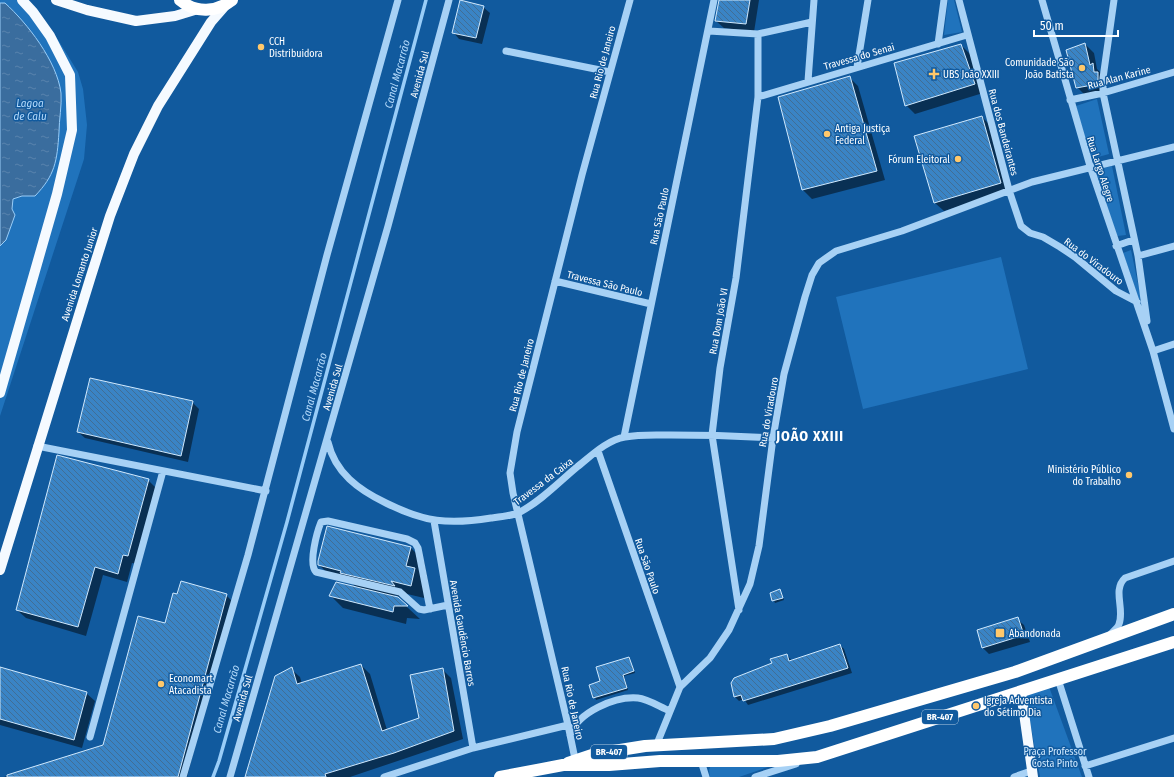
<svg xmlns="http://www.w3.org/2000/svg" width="1174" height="777" font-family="'Fira Sans Condensed',sans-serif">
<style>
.park{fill:#2073bc}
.water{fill:url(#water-ripples);stroke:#99cdf8}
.shadow{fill:#0007}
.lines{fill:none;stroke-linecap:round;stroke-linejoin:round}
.stream{stroke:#99cdf8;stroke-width:3.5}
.building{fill:url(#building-back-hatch);stroke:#d0e9fe}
.minor{stroke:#a7d1f5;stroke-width:7}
.major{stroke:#f5faff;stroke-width:10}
.highway{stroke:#fff;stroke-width:12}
.poi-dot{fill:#ffc86b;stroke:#115a9e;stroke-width:1.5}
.labels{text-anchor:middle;stroke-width:3;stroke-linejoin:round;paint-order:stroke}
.shield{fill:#115a9e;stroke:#b8cee2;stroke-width:1}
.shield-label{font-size:9px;font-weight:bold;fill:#fff}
.poi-label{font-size:10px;fill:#fff;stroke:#115a9e;text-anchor:start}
.street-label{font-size:10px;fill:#fff;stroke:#115a9e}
.park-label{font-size:10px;fill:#d0e9fe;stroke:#115a9e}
.water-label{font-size:11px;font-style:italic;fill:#b4dafb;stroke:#115a9e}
.district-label{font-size:14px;font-weight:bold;letter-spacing:1px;fill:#fff;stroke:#115a9e}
</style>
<defs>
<pattern id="water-ripples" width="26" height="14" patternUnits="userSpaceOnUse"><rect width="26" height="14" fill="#3a6d9e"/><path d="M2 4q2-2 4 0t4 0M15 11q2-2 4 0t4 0" fill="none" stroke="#5883ad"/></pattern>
<pattern id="building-back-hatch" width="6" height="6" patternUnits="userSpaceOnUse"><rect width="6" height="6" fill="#3a84c5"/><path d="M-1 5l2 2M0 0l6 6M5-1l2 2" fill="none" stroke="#416e95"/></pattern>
</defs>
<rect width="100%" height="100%" fill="#115a9e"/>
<path class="park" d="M0,0h20l35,35 23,37 5,17 4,36 -3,34 -84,257z
M948,0h6l8,32 -18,3z
M1097,99l12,55 -18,5 -15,-53z
M1112,166l14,69 -9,1 -22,-66z
M1131,250l10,48 -2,2 -16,-47z
M1001,257l27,112 -165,40 -27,-112z
M1048,684l34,93h-42l-15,-84z
M711,765l60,1 -32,11h-29l-1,-7z"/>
<path class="water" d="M0,3h5c22,20 52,58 56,90 1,12 -2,27 -2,39 -2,30 -4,43 -24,64h-13l-9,3 -1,10 3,6 -9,25 -6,6z"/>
<path class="shadow" d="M720,0h39l-5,32 -30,-4 -8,-7z
M483,7l7,6 -8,31 -23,-5 -6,-7z
M1085,44l9,9 3,16 4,4 5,19 -20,4 -9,-9z
M961,45l9,9 13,39 -68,21 -9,-9z
M849,77l9,9 27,94 -73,19 -9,-9z
M982,117l9,9 18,65 -65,20 -9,-8z
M192,402l7,7 -11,53 -103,-24 -7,-6z
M148,480l9,9 -20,75 -5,-1 -5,19 -24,-7 -17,61 -60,-18 -9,-8z
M410,547l14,14 4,21 -4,16 -21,-5 3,5 -12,-3 26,24 -13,-1 -1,6 -63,-16 -13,-13 27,-7 -5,-5 -19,-5 -14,-13z
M780,591l4,9 -9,3 -4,-10z
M226,595l7,7 -46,175h-183l99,-32 62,-121z
M1017,619l7,6 6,17 -41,12 -6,-6z
M840,645l4,4 8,24 -104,32 -4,-6 -5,2 -4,-4 -3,-14 41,-19 14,-9 5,6z
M629,658l6,15 -11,3 4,14 -32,10 -6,-15 11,-3z
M361,665l9,9 17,56 34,-11 21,-50 9,9 12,61 -113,38h-104l45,-108 9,8 2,7z
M0,668l86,25 9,8 -13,47 -82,-23z"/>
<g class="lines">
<path class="stream" d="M213,777l6,-16 68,-239 139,-522"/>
</g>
<path class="building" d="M460,0l24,6 -8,32 -24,-5z
M719,0h31l-4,24 -31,-3z
M1085,43l5,22 3,-2 1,9h4v12l-22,4 -10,-38z
M961,44l14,40 -70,22 -11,-43z
M850,76l27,95 -75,19 -24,-93z
M982,116l19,67 -67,20 -20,-67z
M90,378l103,23 -12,55 -104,-24z
M57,455l92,24 -21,77 -5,-1 -5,19 -23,-7 -17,60 -62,-17z
M327,526l84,21 -5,19 9,2 -4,18 -20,-5 4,5 -55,-13 1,-2 -23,-6v-4z
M181,581l46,13 -49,183h-171v-2l96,-30 35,-129 27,7 8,-30 4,1z
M336,582l62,15 10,9h-14l-1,6 -64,-16z
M780,589l3,9 -11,3 -2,-8z
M1018,617l6,18 -42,13 -5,-18z
M840,644l8,24 -105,33 -2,-6 -7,2 -3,-14 3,-5 38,-15 -2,-4 17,-5 2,7z
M629,657l5,14 -11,4 4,13 -34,10 -4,-13 11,-4 -4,-14z
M361,664l21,67 37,-13 -9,-43 33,-7 11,63 -60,22 -69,21 1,3h-81l30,-101 17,-9 5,17z
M0,667l87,25 -13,48 -74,-21z"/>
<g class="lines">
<path class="minor" d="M959,0l50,190 12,36 9,7 13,4 17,10 15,10 41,34 21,11
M1042,0l48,166 63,185 21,78
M1114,0l-11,78v15l35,163 9,65
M709,31l49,3 54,-12
M938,44l6,-44
M506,51l104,21
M857,67l11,-67
M808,81l6,-81
M758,97l209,-62
M1070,100l33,-7 71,-21
M1116,246l17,-6
M1138,256l36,-10
M555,281l96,23
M1153,351l21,-7
M624,437l90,-437
M328,442c7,31 31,48 58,61 38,19 62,22 105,15 9,-1 21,-2 29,-6 21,-11 39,-30 57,-45 14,-11 30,-27 48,-30 15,-3 31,-2 46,-2 34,0 68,1 102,3
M37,446l229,45
M598,451l82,236
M434,521l39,227
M430,609l-12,-61 -3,-5 -8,-4 -79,-18 -7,1c-4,10 -13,42 -5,50l84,20 19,17 5,1 24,-5
M739,610l-27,-175 8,-67 16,-90 22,-181v-63
M1109,636c3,-4 9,-8 10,-12 6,-15 -7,-34 6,-46l49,-17
M1058,679l31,98
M570,735c8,-23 45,-39 68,-37 10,1 22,9 32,13
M90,737l73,-266
M656,746l24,-59 30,-29 19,-28 21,-46 9,-38 14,-108 11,-64 21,-77 7,-22 7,-12 17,-12 66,-20 130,-49 142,-35
M575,759l-7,-34 -55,-232 -3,-20 7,-41 65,-257 48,-175
M701,761l5,16
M1085,766l89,-28
M183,777l65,-222 79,-300 71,-255
M230,777l158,-551 61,-226
M384,777l89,-29 95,-23
M755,777l41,-13
M1014,777l17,-6"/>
<path class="major" d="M56,0l31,10 49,11 39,-5 23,-7
M0,393l57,-199 15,-64 -2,-55 -20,-39 -17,-24 -11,-12
M0,570l91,-294 19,-60 24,-62 24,-48 53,-84 14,-16
M1021,692l12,85"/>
<path class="highway" d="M180,0c16,14 37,12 52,0
M568,763l27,-9 50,-8 129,-7 56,-13 185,-54 159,-58
M500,777l63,-12h46l51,-4h118l39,-4 357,-115"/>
</g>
<g class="poi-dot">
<circle cx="261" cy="47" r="4"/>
<circle cx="1082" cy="68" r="4"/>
<path d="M932 68h4v4h4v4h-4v4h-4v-4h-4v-4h4z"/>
<circle cx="827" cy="134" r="4"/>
<circle cx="958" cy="159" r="4"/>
<circle cx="1129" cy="475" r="4"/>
<rect x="995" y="628" width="10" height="10" rx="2"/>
<circle cx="161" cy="684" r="4"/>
<circle cx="976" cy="706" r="4"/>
</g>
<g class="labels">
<g class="shield">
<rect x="922" y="710" width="36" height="14" rx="3"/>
<rect x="591" y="745" width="36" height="14" rx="3"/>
</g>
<g class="shield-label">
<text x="940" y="720">BR-407</text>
<text x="609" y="755">BR-407</text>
</g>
<g class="poi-label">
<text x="269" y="45">CCH<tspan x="269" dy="12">Distribuidora</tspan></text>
<text x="1074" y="66" text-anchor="end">Comunidade São<tspan x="1074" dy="12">João Batista</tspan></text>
<text x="943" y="78">UBS João XXIII</text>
<text x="835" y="132">Antiga Justiça<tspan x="835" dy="12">Federal</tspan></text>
<text x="950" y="163" text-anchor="end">Fórum Eleitoral</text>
<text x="1121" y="473" text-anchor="end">Ministério Público<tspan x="1121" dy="12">do Trabalho</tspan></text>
<text x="1009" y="637">Abandonada</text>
<text x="169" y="682">Economart<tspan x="169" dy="12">Atacadista</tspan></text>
<text x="984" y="704">Igreja Adventista<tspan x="984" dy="12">do Sétimo Dia</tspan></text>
</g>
<g class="street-label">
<text transform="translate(859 56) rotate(-16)" y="4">Travessa do Senai</text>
<text transform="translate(602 62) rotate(-75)" y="4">Rua Rio de Janeiro</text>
<text transform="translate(419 74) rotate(-75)" y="4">Avenida Sul</text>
<text transform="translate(1119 77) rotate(-15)" y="4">Rua Alan Karine</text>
<text transform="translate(1004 132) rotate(75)" y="4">Rua dos Bandeirantes</text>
<text transform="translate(1101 169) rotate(72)" y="4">Rua Largo Alegre</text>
<text transform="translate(659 216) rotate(-78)" y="4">Rua São Paulo</text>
<text transform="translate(1094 261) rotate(37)" y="4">Rua do Viradouro</text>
<text transform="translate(79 274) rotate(-72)" y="4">Avenida Lomanto Junior</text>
<text transform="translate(605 283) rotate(14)" y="4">Travessa São Paulo</text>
<text transform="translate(718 321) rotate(-80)" y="4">Rua Dom João VI</text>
<text transform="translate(521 375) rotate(-76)" y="4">Rua Rio de Janeiro</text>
<text transform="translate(332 387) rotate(-74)" y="4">Avenida Sul</text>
<text transform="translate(768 412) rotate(-80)" y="4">Rua do Viradouro</text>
<text transform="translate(543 481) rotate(-37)" y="4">Travessa da Caixa</text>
<text transform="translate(648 566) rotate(71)" y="4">Rua São Paulo</text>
<text transform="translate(463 633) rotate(80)" y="4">Avenida Gaudêncio Barros</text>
<text transform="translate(242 698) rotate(-74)" y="4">Avenida Sul</text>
<text transform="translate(573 703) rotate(78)" y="4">Rua Rio de Janeiro</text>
</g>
<g class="park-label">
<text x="1055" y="755">Praça Professor<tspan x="1055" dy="12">Costa Pinto</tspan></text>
</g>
<g class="water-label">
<text transform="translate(397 74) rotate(-75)" y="4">Canal Macarrão</text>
<text x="30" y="107">Lagoa<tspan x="30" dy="13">de Calu</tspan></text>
<text transform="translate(314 387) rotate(-75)" y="4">Canal Macarrão</text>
<text transform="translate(226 699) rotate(-74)" y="4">Canal Macarrão</text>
</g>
<g class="district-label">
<text x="810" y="441">JOÃO XXIII</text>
</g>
</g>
<path d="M1034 30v6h84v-6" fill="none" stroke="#ffffff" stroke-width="2"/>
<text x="1040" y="30" font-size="12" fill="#ffffff" stroke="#115a9e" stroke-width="3" paint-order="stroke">50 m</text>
</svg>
